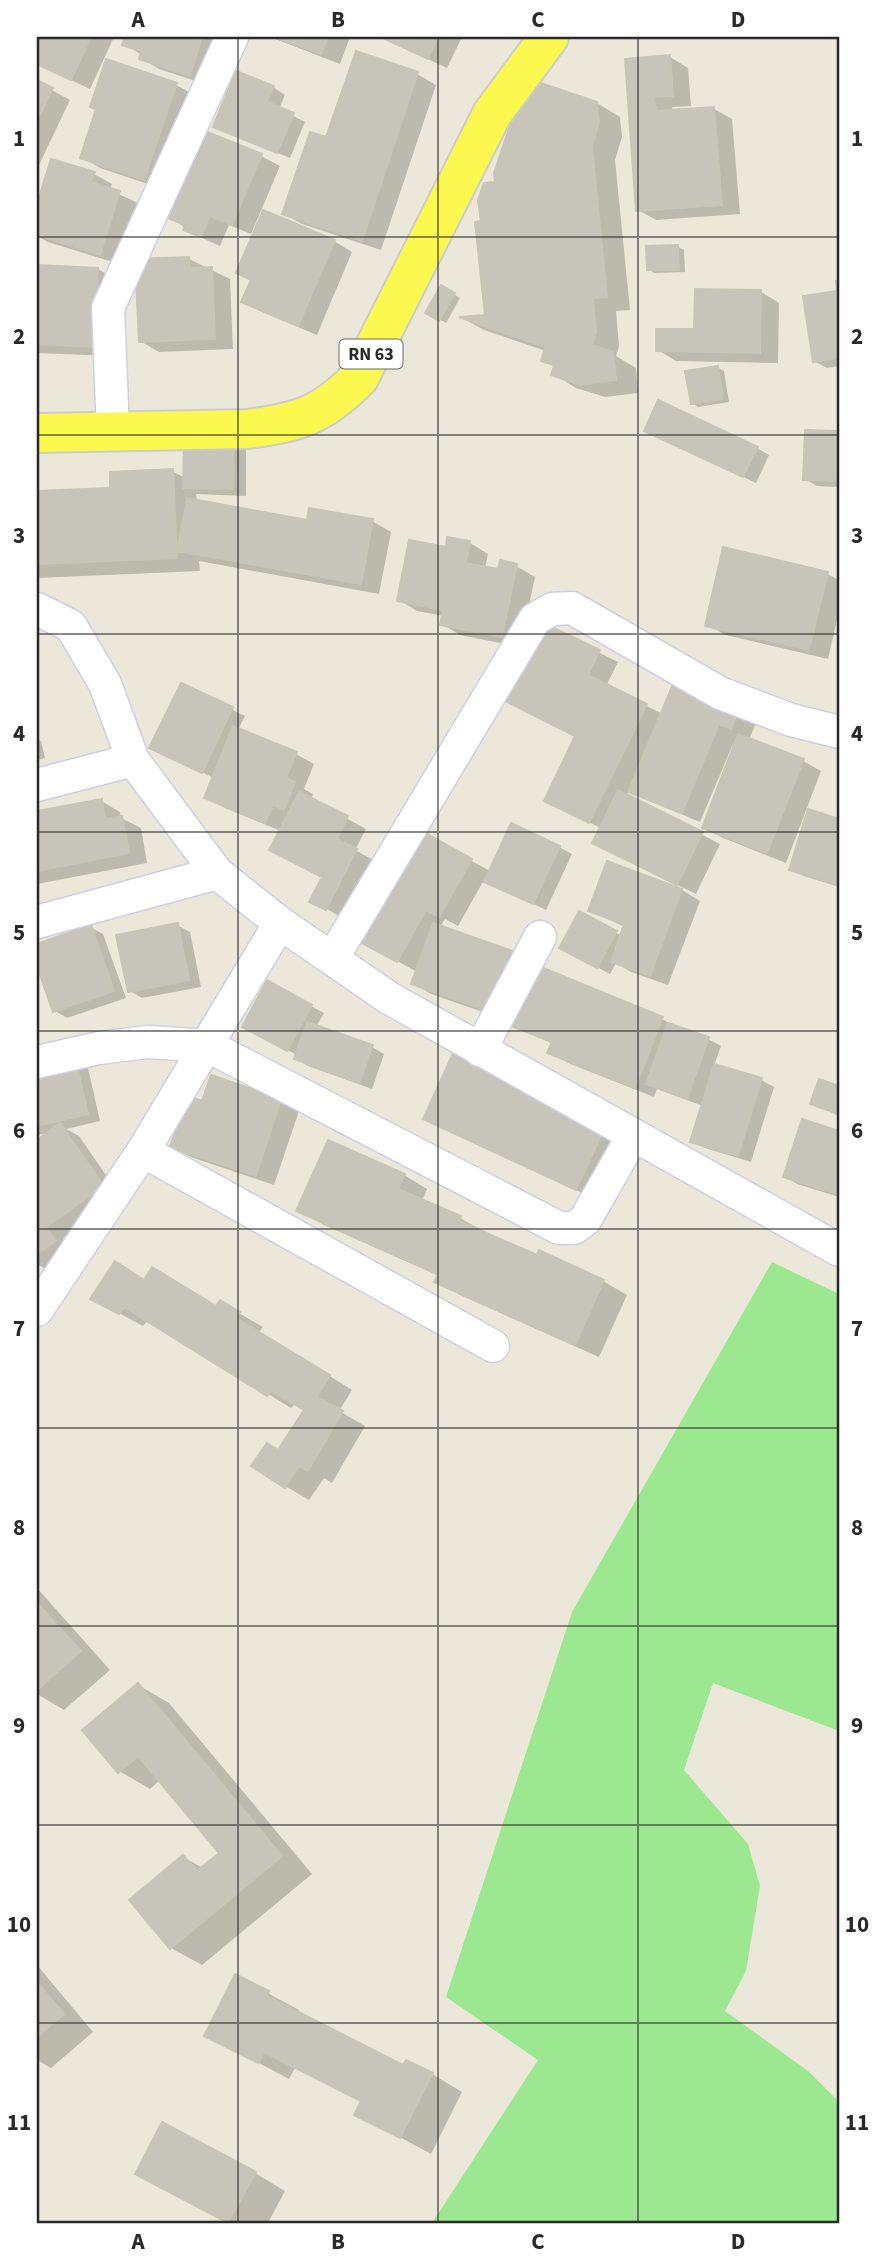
<svg xmlns="http://www.w3.org/2000/svg" width="876" height="2260" font-family="'Source Sans 3',sans-serif">
<style>
.green{fill:#9be891}
.shadow{fill:#0003}
.building{fill:#c7c5b9;stroke:#c7c5b3;stroke-width:2}
.lines{fill:none;stroke-linecap:round;stroke-linejoin:round}
.street-casing{stroke:#cfcee3;stroke-width:35}
.primary-casing{stroke:#ccc;stroke-width:42}
.street{stroke:#fff;stroke-width:32}
.primary{stroke:#fbf84f;stroke-width:38}
.grid{fill:none;stroke:#292929;stroke-width:2;stroke-opacity:0.55}
.labels{text-anchor:middle;stroke-width:6;stroke-linejoin:round;paint-order:stroke}
.shield{fill:#fff;stroke:#696969;stroke-width:2}
.shield-label{font-size:18px;font-weight:bold;fill:#292929}
.neatline{fill:none;stroke:#292929;stroke-width:2.5}
.grid-label{font-size:23px;text-anchor:middle;font-weight:bold;fill:#292929}
</style>
<rect width="100%" height="100%" fill="#ece8d9"/>
<path class="green" d="M772,1262l67,32v437l-126,-48 -29,87 64,74 12,42 -14,85 -21,40 83,60 31,31v121h-407l106,-163 -92,-63 126,-385z"/>
<path class="shadow" d="M37,37h77l-24,52 -53,-25z
M127,37h97l-16,48 -49,-16 -18,-11 1,-3 -18,-11z
M270,37h80l-10,27z
M381,37h81l-15,31z
M357,53l60,21 19,11 -55,165 -79,-26 -18,-10 44,-74z
M670,57l18,11 3,38 -19,1 1,5 41,-3 18,10 8,95 -84,6 -18,-10 -11,-150z
M37,82l33,18 -33,69z
M176,85l19,10 -32,94 -63,-21 -18,-11z
M273,87l12,8 -6,14 26,13 -15,36 -62,-25z
M597,103l23,14 2,20 -7,23 15,150 -14,1 3,35 -3,10 20,12 2,25 -33,4 -29,-9 -23,-14 2,-7 -12,-7 3,-9 -62,-21 -20,-11 23,-3 -4,-94 14,-39z
M196,129l65,27 19,10 -29,68 -22,-9 -9,21 -16,-7 -37,-23z
M52,161l42,13 18,10 -2,6 28,13 -19,61 -71,-22 -11,-6v-27z
M334,241l18,11 -35,83 -55,-23 -18,-10z
M678,247l6,3 1,22 -31,1 -6,-4z
M189,259l41,20 3,70 -74,3 -19,-11z
M37,266l61,3 18,11 -3,76 -76,-3z
M442,287l18,11 -14,25 -19,-11z
M696,291l65,1 18,11 -1,60 -102,-2 -18,-11 37,-19z
M839,292v74l-12,2 -13,-7 -9,-64z
M718,368l6,3 5,31 -31,5 -6,-4z
M806,432h33v55l-22,-1 -12,-7z
M659,437l98,11 12,7 -13,28z
M234,441l12,7v48l-50,-2 1,8 112,20 63,-1 19,11 -12,62 -180,-33 1,10 -163,7v-85l75,-4 60,-18 13,7z
M470,543l18,11 -3,14 14,3 17,-5 19,11 -15,70 -60,-12 -18,-11 2,-8 -27,-5 -18,-11z
M827,574l12,6v31l-11,48 -102,-24 -19,-10z
M542,624l76,38 -12,24 57,28 96,2 -10,24 54,21 18,10 -35,92 -63,-25 -19,-10 32,-83 -3,-1 -33,78 -51,-21 -20,-11 -3,6 94,48 -24,50 -84,-41 -11,-25 -37,-17 13,-75 -72,-36z
M181,685l64,31 -7,14 58,24 18,10 -10,25 9,5 -2,5 55,30 -11,21 20,11 -30,58 -33,-18 12,-24 -43,-46 -56,-23 -19,-11 8,-19 -50,-24z
M37,739l4,2 4,17 -8,2z
M101,801l19,11 1,6 20,10 6,35 -110,21v-71z
M809,812l30,9v66l-35,-11 -13,-7z
M422,834l68,37 69,-24 13,7 -26,56 -62,-30 -26,46 -13,-7 -5,8 72,26 18,10 -21,58 -78,-27 -18,-11 4,-11 -55,-31z
M608,863l74,27 18,11 -32,84 -37,-13 -15,-9 -6,11 -36,-19 6,-41 42,22 3,-9 -35,-16z
M177,925l13,7 11,55 -59,11 -12,-7z
M90,927l13,7 23,64 -59,20 -12,-7 -18,-50v-15z
M537,967l125,52 18,10 28,10 13,7 -7,20 47,14 13,7 -23,75 -46,-14 -13,-7 11,-35 -46,-17 -3,8 -86,-34 -18,-11 3,-8 -40,-19z
M267,983l57,30 -8,14 56,20 12,7 -12,35 -64,-23 -12,-7 1,-4 -41,-22z
M75,1060l13,8 12,53 -34,8 13,7 42,61 -58,41 10,14 -26,18 -10,-6v-122l13,-9 -13,2v-66z
M820,1081l19,7v28l-27,-13z
M280,1100l19,11 -25,74 -83,-28 -19,-10 31,-44z
M425,1118l200,17 -30,64z
M803,1121l36,12v64l-42,-13 -12,-8z
M404,1175l23,14 -5,12 38,17 23,13 -1,2 56,25 65,23 24,14 -28,62 -139,-62 -23,-14 2,-5 -117,-52 -23,-14z
M145,1281l72,26 3,-5 43,25 -4,5 93,58 -13,21 26,15 -33,57 -8,-5 -15,22 -24,-14 -6,-34 27,-43 -10,-6 -5,5 -143,-88 -5,6 -28,-15z
M37,1588l73,82 -46,40 -27,-16z
M138,1685l31,18 143,171 -110,91 -31,-17 12,-91 20,11 18,-15 -61,-73 -10,9 -31,-18z
M37,1965l56,67 -42,36 -14,-8z
M236,1976l63,34 -2,4 107,53 28,7 30,18 -31,62 -74,-40 6,-12 -68,-34 -6,11 -83,-44z
M255,2173l30,18 -17,32h-39l-62,-33z"/>
<path class="building" d="M37,37h54l-20,43 -34,-16z
M125,37h77l-12,39 -51,-17 2,-8 -19,-6z
M274,37h54l-7,17z
M381,37h57l-10,22z
M356,51l62,21 -56,169 -80,-27 28,-82 16,5z
M670,55l3,41 -19,1 2,14 58,-4 8,98 -86,6 -11,-152z
M106,59l71,24 -33,97 -64,-22 16,-49 -6,-2z
M236,71l38,15 -7,16 27,11 -17,40 -64,-26z
M526,78l71,24 2,21 -7,23 15,151 -14,1 3,34 -4,13 21,7 3,28 -36,5 -29,-10 3,-10 -13,-4 5,-16 -4,1 -83,-29 26,-2 -10,-93 6,-1 -3,-21 6,-17 11,-1 -1,-9z
M37,80l16,8 -16,33z
M195,127l67,27 -30,71 -22,-9 -9,21 -18,-7 2,-5 -20,-8z
M51,159l44,13 -4,10 29,9 -20,64 -63,-20v-31z
M263,210l72,30 -37,86 -57,-24 10,-22 -15,-7z
M678,245l1,25h-32l-1,-24z
M189,257l1,11 22,-1 3,72 -76,3 -4,-83z
M37,265l61,3 -3,79 -58,-3z
M839,280v78l-26,4 -10,-66 34,-5 -1,-10z
M441,285l14,8 -16,28 -14,-8z
M695,289l66,1 -1,63 -104,-2v-22h38z
M718,366l5,33 -32,5 -6,-33z
M658,400l100,47 -15,30 -99,-46z
M805,430l34,1v50l-36,-1z
M184,438l50,2 -1,49 -50,-1z
M173,469l4,89 -140,6v-73l73,-3v-16z
M187,498l120,22 2,-12 64,11 -12,65 -184,-33z
M447,537l23,4 -4,22 32,6 2,-9 17,4 -15,73 -62,-12 3,-15 -46,-9 12,-61 37,7z
M723,547l105,25 -19,78 -104,-24z
M541,622l59,28 -12,25 59,29 -58,119 -45,-22 31,-65 -72,-36z
M676,677l65,27 -10,25 -12,-5 -37,89 -54,-21z
M181,683l52,24 -31,66 -53,-25z
M233,726l64,26 -11,26 9,4 -11,28 -11,-5 -8,18 -61,-25z
M738,734l66,25 -37,94 -65,-25z
M618,790l85,42 -26,53 -85,-42z
M299,792l49,24 -11,23 20,10 -31,61 -17,-8 13,-25 -53,-27z
M102,799l3,20 17,-3 7,37 -92,18v-60z
M808,809l31,10v66l-50,-15z
M511,823l49,23 -27,58 -49,-22z
M422,831l50,28 -33,58 -13,-7 -29,52 -37,-20z
M607,861l75,28 -32,87 -39,-14 13,-38 -36,-13z
M579,911l38,20 -20,37 -38,-20z
M178,923l11,57 -61,12 -12,-57z
M433,923l80,28 -22,61 -80,-28z
M91,925l23,66 -61,21 -16,-46v-22z
M536,965l127,52 -28,71 -88,-35 5,-11 -41,-16z
M267,980l45,25 -25,46 -45,-24z
M307,1022l66,23 -14,38 -65,-24z
M668,1023l41,14 -22,62 -41,-15z
M455,1049l152,74 -31,67 -153,-71z
M75,1058l13,56 -51,12v-59z
M714,1064l48,14 -24,78 -48,-14z
M211,1075l70,24 -25,77 -86,-29 17,-51 15,5z
M819,1079l20,7v28l-29,-10z
M802,1119l37,12v64l-56,-18z
M60,1123l44,63 -58,41 10,14 -19,13v-114z
M328,1140l77,34 -7,15 63,27 -2,5 78,34 2,-5 65,30 -29,65 -141,-63 4,-8 -142,-63z
M115,1261l29,19 8,-13 64,39 4,-6 20,12 -4,6 94,57 -13,22 26,14 -35,60 -9,-5 -14,22 -34,-22 16,-23 11,7 26,-40 -33,-19 -4,5 -143,-89 -5,7 -29,-15z
M37,1603l44,48 -44,39z
M138,1683l144,173 -112,93 -41,-49 54,-45 14,16 22,-18 -81,-97 -20,17 -36,-43z
M235,1974l34,17 -2,5 136,69 3,-5 27,13 -33,65 -46,-23 7,-14 -97,-49 -6,11 -54,-27z
M37,1982l27,32 -27,23z
M162,2122l94,50 -28,51 -93,-49z"/>
<g class="lines">
<defs>
<path id="street" d="M113,431l-5,-123 124,-271
M37,609l34,17 34,58 28,76 84,113 63,50 109,75 450,252
M37,785l96,-25
M37,922l180,-49
M332,959l203,-340 17,-10 20,-1 148,85 71,27 48,12
M480,1050l60,-113
M37,1062l62,-14 49,-6 60,4 351,182h15l11,-8 48,-84
M143,1151l350,195
M37,1310l106,-159 137,-228"/>
<path id="primary" d="M37,433l210,-4c53,-7 74,-13 112,-51l133,-264 57,-77"/>
</defs>
<use href="#street" class="street-casing"/>
<use href="#primary" class="primary-casing"/>
<use href="#street" class="street"/>
<use href="#primary" class="primary"/>
</g>
<path class="grid" d="M238,37v2186M438,37v2186M638,37v2186M37,237h802M37,435h802M37,634h802M37,832h802M37,1031h802M37,1229h802M37,1428h802M37,1626h802M37,1825h802M37,2023h802"/>
<g class="labels">
<rect class="shield" x="339.5" y="339.5" width="63" height="29" rx="5"/>
<g class="shield-label">
<text x="371" y="360">RN 63</text>
</g>
</g>
<rect width="876" height="2260" fill="none" stroke="#ffffff" stroke-width="77"/>
<rect x="38" y="38" width="800" height="2184" class="neatline"/>
<g class="grid-label">
<text x="138" y="27">A</text>
<text x="338" y="27">B</text>
<text x="538" y="27">C</text>
<text x="738" y="27">D</text>
<text x="19" y="146">1</text>
<text x="857" y="146">1</text>
<text x="19" y="344">2</text>
<text x="857" y="344">2</text>
<text x="19" y="543">3</text>
<text x="857" y="543">3</text>
<text x="19" y="741">4</text>
<text x="857" y="741">4</text>
<text x="19" y="940">5</text>
<text x="857" y="940">5</text>
<text x="19" y="1138">6</text>
<text x="857" y="1138">6</text>
<text x="19" y="1336">7</text>
<text x="857" y="1336">7</text>
<text x="19" y="1535">8</text>
<text x="857" y="1535">8</text>
<text x="19" y="1733">9</text>
<text x="857" y="1733">9</text>
<text x="19" y="1932">10</text>
<text x="857" y="1932">10</text>
<text x="19" y="2130">11</text>
<text x="857" y="2130">11</text>
<text x="138" y="2249">A</text>
<text x="338" y="2249">B</text>
<text x="538" y="2249">C</text>
<text x="738" y="2249">D</text>
</g>
</svg>
